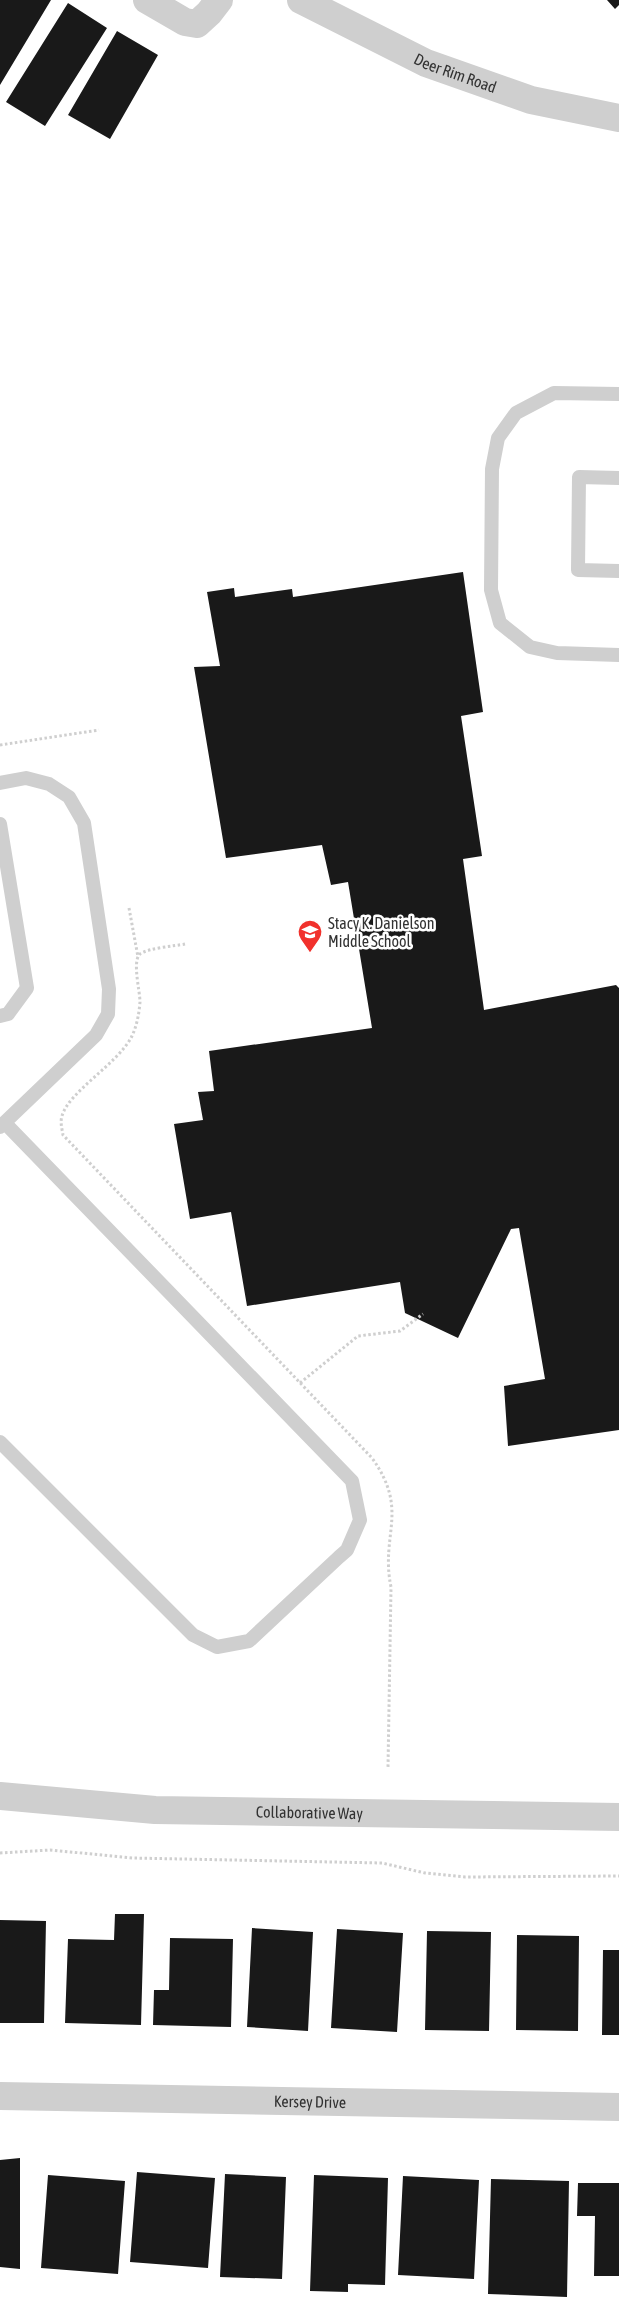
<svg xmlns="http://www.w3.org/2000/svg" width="619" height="2311" font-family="'Asap Condensed',sans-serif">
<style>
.building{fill:#191919}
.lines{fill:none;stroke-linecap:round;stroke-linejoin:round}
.path{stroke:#cfcfcf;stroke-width:3;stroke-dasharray:2.5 2.5;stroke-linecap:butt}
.service{stroke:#cfcfcf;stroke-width:14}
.minor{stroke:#cfcfcf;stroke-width:28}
.labels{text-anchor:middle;stroke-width:5;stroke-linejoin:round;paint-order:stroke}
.street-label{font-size:16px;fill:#323232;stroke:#fff}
.poi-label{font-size:16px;fill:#323232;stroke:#fff;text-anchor:start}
</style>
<rect width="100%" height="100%" fill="#fff"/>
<path class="building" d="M0,0h51l-51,85z
M607,0h12v5l-4,4z
M68,3l39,25 -62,98 -39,-24z
M117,31l41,24 -48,84 -42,-24z
M463,572l20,140 -22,4 21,140 -19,3 21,151 132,-25 3,3v442l-111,16 -4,-60 41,-7 -26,-151 -8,1 -53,109 -53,-25 -5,-31 -153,24 -16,-94 -41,7 -16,-95 29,-4 -5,-28 16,-1 -5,-40 163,-23 -24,-146 -17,3 -9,-40 -96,13 -32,-191 26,-1 -13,-74 27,-4 1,9 57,-8 1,8z
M115,1914h29l-3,111 -76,-2 3,-84 46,1z
M0,1920l46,1 -2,102h-44z
M252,1928l61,4 -5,99 -61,-4z
M337,1929l66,4 -6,99 -66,-4z
M427,1931l64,1 -2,99 -64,-1z
M517,1935l62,1 -1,95 -62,-1z
M170,1938l63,1 -2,88 -78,-2 1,-35h15z
M603,1950h16v85h-17z
M20,2158v111l-20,-2v-107z
M137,2172l78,6 -7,90 -78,-6z
M225,2174l61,3 -4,102 -62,-2z
M48,2175l77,6 -7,93 -77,-6z
M314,2175l74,3 -3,107 -37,-1v8l-38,-1z
M403,2176l76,4 -5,99 -76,-4z
M491,2179l78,2 -2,116 -79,-3z
M578,2183h41v93h-25l1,-60h-18z"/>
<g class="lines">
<path class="path" d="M0,745l99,-15
M129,908l9,49
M185,944c-10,2 -37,4 -45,10 -8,7 0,37 0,48 -1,12 -3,23 -8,34 -14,28 -63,55 -70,80 -2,6 0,13 1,19l309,323c38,53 8,76 19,129l-3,180
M300,1383l58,-47 42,-5 23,-17
M0,1853l50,-3 83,8 249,5 43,10 40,4 154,-1"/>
<path class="service" d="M619,394l-65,-1 -38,20 -18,25 -6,31 -1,121 9,33 30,24 27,6 62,2
M619,478l-40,-1 -1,93 41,1
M0,783l26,-5 23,6 20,13 15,26 25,166 -1,25 -12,21 -96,92
M0,824l27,164 -19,26 -8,2
M0,1442l193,193 24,12 32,-6 90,-84 8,-7 13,-30 -8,-39 -347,-358"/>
<g class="minor">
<path d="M147,0l38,22 12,2 12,-11 10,-13"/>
<path id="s1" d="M301,0l125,63 105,37 88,18"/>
<path id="s2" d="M0,1796l155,14 464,7"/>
<path id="s3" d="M0,2096l619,11"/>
</g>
</g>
<defs>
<symbol id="school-pin" viewBox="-11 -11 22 30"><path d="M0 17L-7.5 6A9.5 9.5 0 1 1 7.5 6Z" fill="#f1312c" stroke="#fff"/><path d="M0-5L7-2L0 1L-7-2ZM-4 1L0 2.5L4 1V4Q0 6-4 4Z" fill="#fff"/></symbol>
</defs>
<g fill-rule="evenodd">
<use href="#school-pin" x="296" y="918" width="28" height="38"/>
</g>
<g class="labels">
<g class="street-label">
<text dy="6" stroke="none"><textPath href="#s1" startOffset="171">Deer Rim Road</textPath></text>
<text dy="6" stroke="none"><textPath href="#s2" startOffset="310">Collaborative Way</textPath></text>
<text dy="6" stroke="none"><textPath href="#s3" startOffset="310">Kersey Drive</textPath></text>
</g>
<g class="poi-label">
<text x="328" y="929">Stacy K. Danielson<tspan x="328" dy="18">Middle School</tspan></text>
</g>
</g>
</svg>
